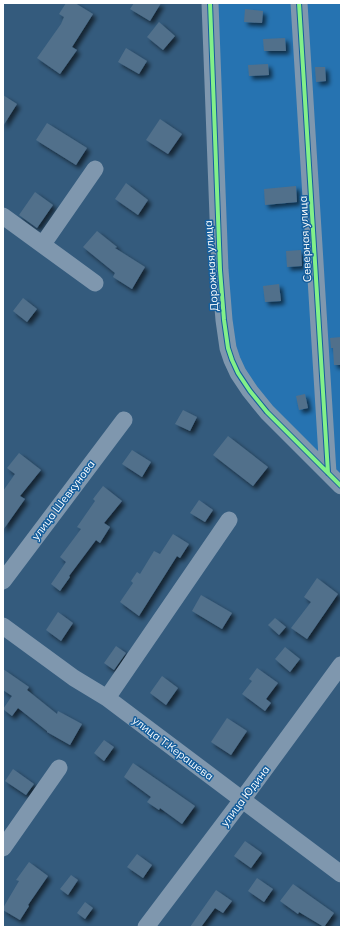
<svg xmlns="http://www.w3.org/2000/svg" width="344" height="930" font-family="Mulish,sans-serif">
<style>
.green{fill:#2673b1}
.building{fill:#51708b;filter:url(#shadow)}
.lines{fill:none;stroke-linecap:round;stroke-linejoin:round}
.minor{stroke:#7f97ae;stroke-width:17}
.cycleway-casing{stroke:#155e9c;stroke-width:6}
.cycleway{stroke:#82f089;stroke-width:4}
.labels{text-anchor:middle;stroke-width:3;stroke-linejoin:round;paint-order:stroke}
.street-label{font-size:11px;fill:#fff;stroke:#155e9c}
</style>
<defs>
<filter id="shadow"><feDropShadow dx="3.5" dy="3.5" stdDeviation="2" flood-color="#0009"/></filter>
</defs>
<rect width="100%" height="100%" fill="#345b7d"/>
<path class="green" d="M210,3h131v483l-109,-126z"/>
<path class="building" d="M66,3h9l18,11 -21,33 5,3 -17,24 -23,-16 24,-34 3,-7 -5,-3z
M134,3h27l-11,18 -20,-12z
M245,9l18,2 -1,12 -18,-1z
M159,22l16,14 -12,14 -16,-13z
M285,38l1,13h-22l-1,-12z
M126,48l21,13 -8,13 -21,-12z
M268,64l1,11 -20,1 -1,-11z
M315,67h10l1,14 -10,1z
M3,95l14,9 -14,22z
M160,119l22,15 -14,20 -22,-14z
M47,123l40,25 -11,17 -40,-25z
M126,183l22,17 -10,15 -23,-16z
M296,186l1,16 -32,3 -1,-16z
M35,192l18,13 -16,23 -18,-13z
M97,231l20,16 -2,1 30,19 -13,22 -19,-12 2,-4 -32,-26z
M301,250l1,16 -15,1 -1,-16z
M279,284l2,17 -16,1 -2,-16z
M23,298l14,11 -10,13 -14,-11z
M341,337v28h-7l-1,-17h-2l-1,-10z
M305,394l3,14 -9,2 -3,-14z
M183,410l14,7 -7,14 -15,-7z
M228,436l40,31 -15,19 -40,-31z
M132,450l19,12 -9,15 -20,-13z
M19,453l22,17 -21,26 5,3 -22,31v-39l12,-17 -8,-6z
M103,486l19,15 -18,22 6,4 -10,16 -4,-3 -27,36 1,1 -10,14 -9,-7 15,-22 -6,-5 21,-28 -4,-2 18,-26 -2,-2z
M199,500l14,10 -8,12 -15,-9z
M173,534l16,10 -9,14 -3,-2 -38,60 -19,-14 13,-19 -2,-2 6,-9 3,2 14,-23 6,3z
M317,578l21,16 -31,45 -16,-11 20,-26 -7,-5z
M201,595l31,18 -10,16 -30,-18z
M58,612l15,11 -12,18 -15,-11z
M275,618l11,9 -7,8 -11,-10z
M116,646l10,7 -12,17 -10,-7z
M285,647l15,12 -10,13 -15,-13z
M257,668l21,15 -12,16 5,4 -6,8 -23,-17 10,-13 -3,-2z
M3,669l26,18 -2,3 30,24 1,-3 24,13 -12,21 -23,-13v-1l-29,-23 -6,8 -9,-7 9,-13 -9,-6z
M162,676l16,12 -12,17 -16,-12z
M227,718l20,13 -16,24 -20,-13z
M104,740l10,7 -10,14 -10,-8z
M133,763l62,43 -13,18 -22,-16 -1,2 -12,-8 4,-5 -27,-20z
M13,769l21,15 -8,11 -21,-14z
M245,841l17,12 -11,15 -17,-12z
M137,854l15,11 -9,13 -16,-11z
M29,862l19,14 -20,29 1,1 -9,14 -17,-10v-2l16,-27 -3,-1z
M71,875l7,5 -10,15 -8,-6z
M257,878l16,11 -9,13 -16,-11z
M293,884l41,29 -10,14 -25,-15 -1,2 -18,-13z
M216,890l16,11 -9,12 -8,-5 -14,19h-11z
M85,902l8,6 -8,11 -8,-6z"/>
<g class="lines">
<path class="minor" d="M210,3l10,267 4,50 4,28 4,12 6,13 12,18 17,21 74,74
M299,3l29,470
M3,216l92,67
M43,244l52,-75
M3,581l121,-161
M3,626l71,52 33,20 234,176
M107,698l122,-178
M3,848l56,-80
M146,927l96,-127 99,-135"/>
<defs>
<path id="cycleway" d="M210,3l10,267 4,50 4,28 4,12 6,13 12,18 17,21 74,74
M299,3l29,470"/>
</defs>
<use href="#cycleway" class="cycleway-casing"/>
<use href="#cycleway" class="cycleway"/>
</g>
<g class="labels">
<g class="street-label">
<text transform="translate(305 239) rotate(-93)" y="4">Северная улица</text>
<text transform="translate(211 266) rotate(-94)" y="4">Дорожная улица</text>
<text transform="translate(63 500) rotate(-53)" y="4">улица Шевкунова</text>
<text transform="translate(173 748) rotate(37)" y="4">улица Т.Керашева</text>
<text transform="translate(245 796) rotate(-53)" y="4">улица Юдина</text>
</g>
</g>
<rect width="344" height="930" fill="none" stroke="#ffffff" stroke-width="8"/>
</svg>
